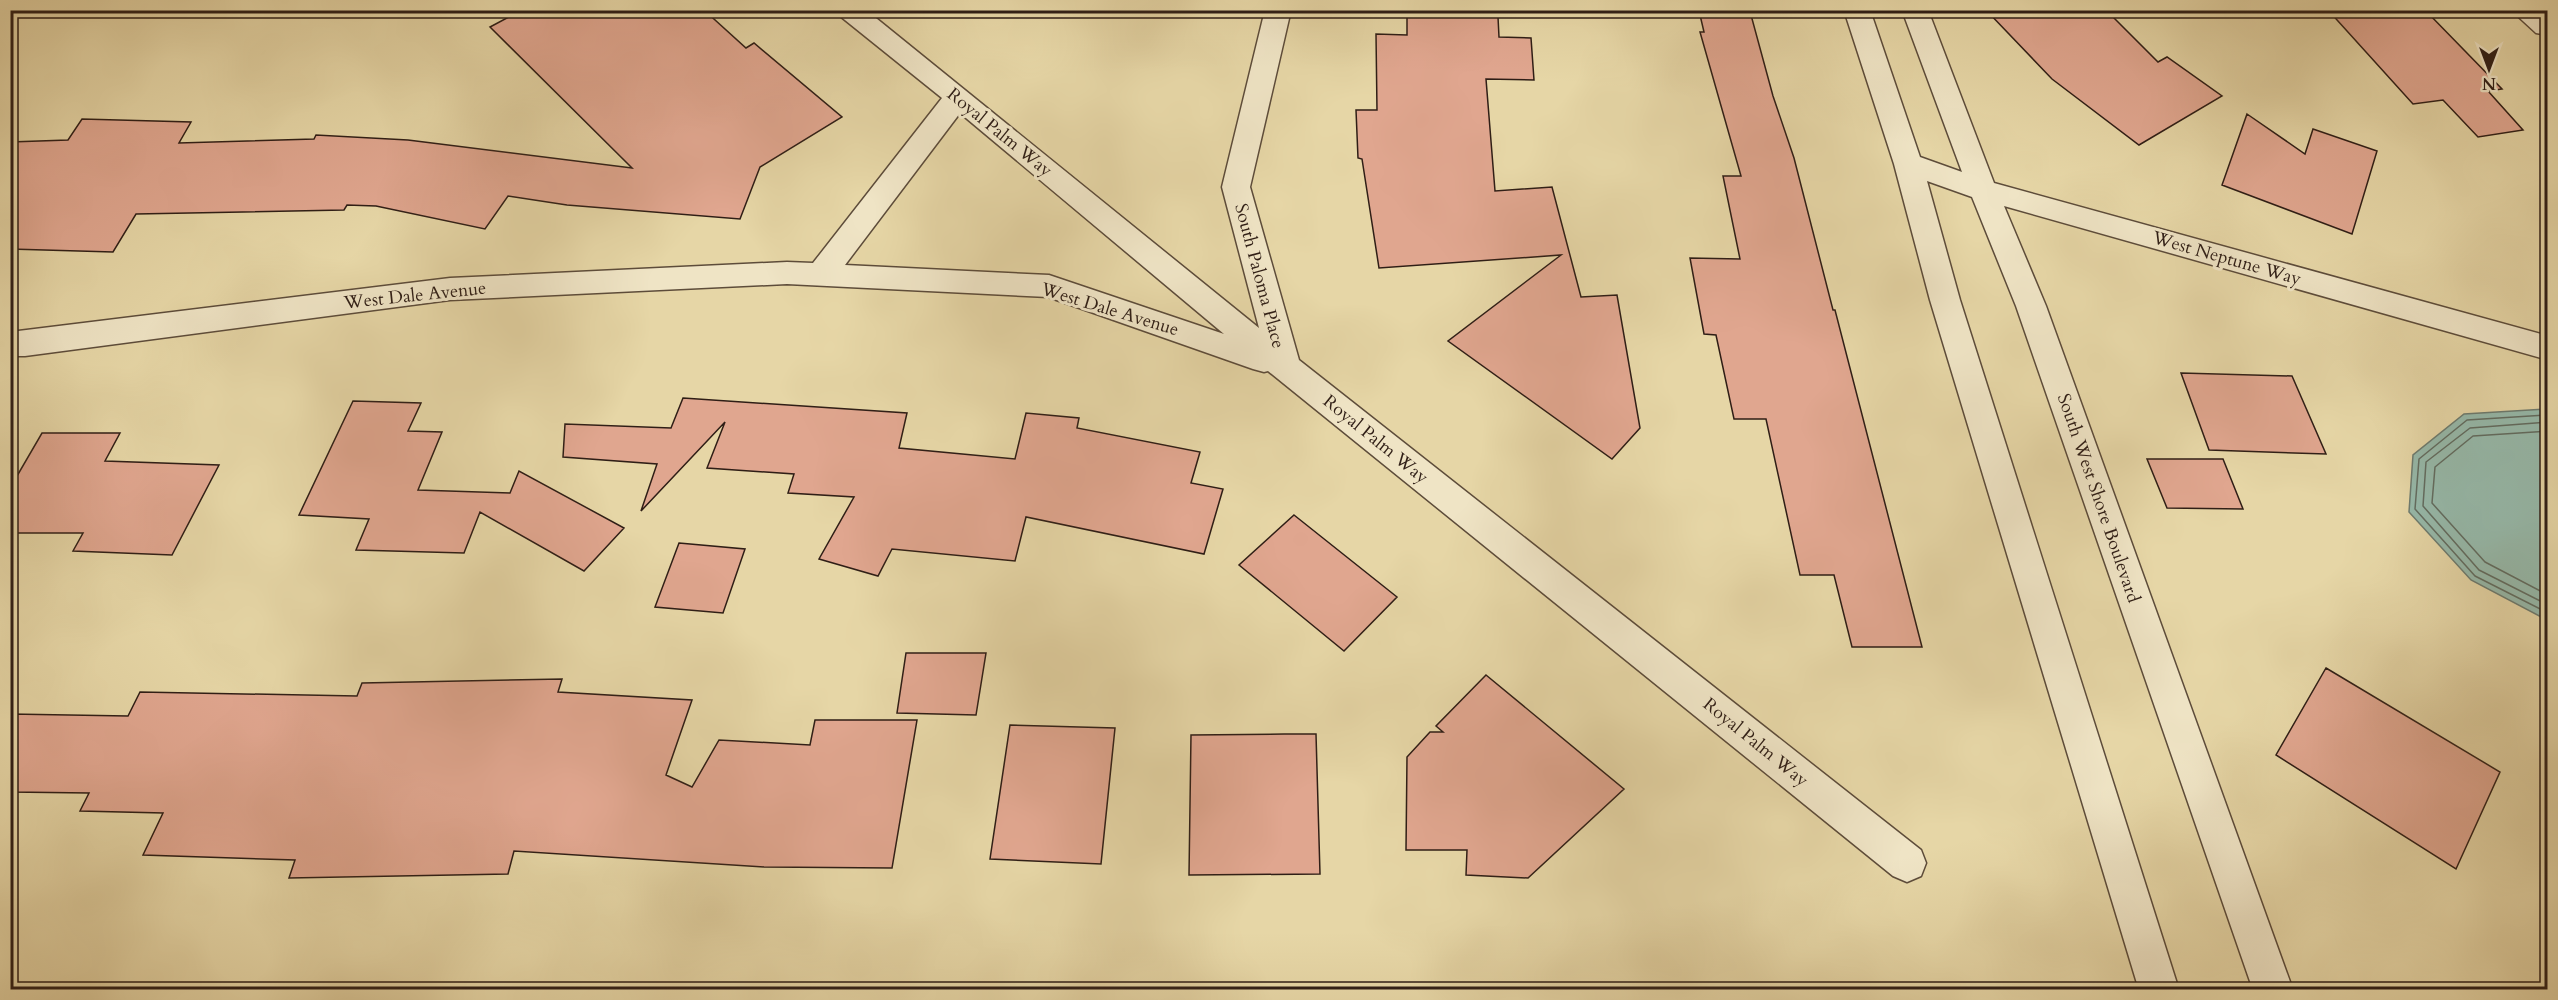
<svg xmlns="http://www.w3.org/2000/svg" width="2558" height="1000" font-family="Cardo,serif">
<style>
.water{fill:#96b9aa;stroke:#6d7b6f;stroke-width:1.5}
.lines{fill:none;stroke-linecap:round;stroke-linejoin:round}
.shore{stroke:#626c60;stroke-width:1.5}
.building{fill:#e0a68f;stroke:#2f1e16;stroke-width:1.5}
.minor-casing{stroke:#5d4c3a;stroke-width:3}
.minor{fill:#efe4c5;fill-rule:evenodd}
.labels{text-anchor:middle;stroke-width:6;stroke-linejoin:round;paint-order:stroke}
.street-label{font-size:18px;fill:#2f1e16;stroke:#efe4c5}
</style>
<rect width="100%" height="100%" fill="#e6d6a6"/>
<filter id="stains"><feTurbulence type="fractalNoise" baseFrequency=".00333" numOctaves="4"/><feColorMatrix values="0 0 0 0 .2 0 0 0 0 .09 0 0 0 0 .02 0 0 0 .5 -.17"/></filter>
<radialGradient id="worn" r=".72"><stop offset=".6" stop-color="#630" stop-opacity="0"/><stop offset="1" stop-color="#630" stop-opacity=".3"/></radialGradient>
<path class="water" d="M2547,409h1l-1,211 -76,-40 -62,-68 4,-57 51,-41z"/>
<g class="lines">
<path class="shore" d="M2548,415l-81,5 -48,39 -4,50 60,67 73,37
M2548,422l-78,6 -44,34 -3,44 56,64 69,35
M2548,431l-75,5 -38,31 -3,36 53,59 63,33"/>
</g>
<path class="building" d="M522,10h182l42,38 8,-5 88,74 -82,50 -20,52 -173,-14 -59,-9 -23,33 -109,-23 -29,-1 -3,5 -208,4 -23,38 -103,-3v-107l58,-2 14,-21 109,3 -12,21 135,-4 2,-4 92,5 224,28 -142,-141z
M1986,10h120l52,52 9,-5 55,39 -83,49 -87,-66z
M2328,10h97l77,79 -14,2 35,39 -45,7 -35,-37 -30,4z
M1407,15l91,2 1,20 32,1 3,42 -48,-1 9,112 57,-4 29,110 36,-2 23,133 -28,31 -164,-118 113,-86 -182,13 -17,-109 -4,-1 -2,-48h21l-1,-76 31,1z
M1700,15h51l22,81 21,62 39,152h2l87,337h-70l-18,-72h-34l-34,-156h-32l-18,-84 -12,-1 -14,-76 50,1 -17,-83h18l-41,-144h4z
M2247,114l58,40 8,-25 64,22 -25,83 -130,-49z
M2181,373l111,3 34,78 -117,-4z
M683,398l224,15 -8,35 116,11 11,-46 53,5 -2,10 123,24 -9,31 32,6 -19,65 -178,-37 -11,44 -123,-12 -14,27 -59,-17 35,-62 -66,-4 6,-19 -87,-6 18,-46 -84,89 16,-47 -94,-7 2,-33 106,4z
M353,401l68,2 -13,28 34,1 -24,58 92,3 9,-22 105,57 -40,43 -104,-59 -16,41 -108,-3 13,-31 -70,-4z
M42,433h78l-15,28 114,4 -47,90 -99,-4 10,-18h-73v-45z
M2147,459h76l20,50 -76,-1z
M1294,515l103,82 -53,54 -105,-86z
M679,543l66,6 -22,64 -68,-6z
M906,653h80l-10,62 -79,-2z
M2326,668l174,104 -44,97 -180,-114z
M1486,675l138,114 -96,89 -62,-3 1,-25h-61l1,-93 23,-25h13l-7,-6z
M562,679l-4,13 134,8 -26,75 26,12 27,-47 91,5 5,-25h102l-25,148 -128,-1 -250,-16 -6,23 -219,4 6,-18 -152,-5 20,-42 -83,-2 9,-18 -79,-1v-78l118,2 12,-24 217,4 5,-13z
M1010,725l105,3 -14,136 -111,-5z
M1284,734h32l4,140 -131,1 2,-140z"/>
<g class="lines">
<defs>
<path id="minor" d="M836,10h30l393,318 -37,-141 43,-177h26l-41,177 49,173 622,490 5,13 -5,13 -14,6 -14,-6 -625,-505 -4,1 -11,-3 -205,-72 -261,-13 -337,16 -425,56h-15v-24l440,-54 337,-16 26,1 129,-165 -102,-82zM960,113l264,221 -175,-59 -204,-10z
M1844,10h26l50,147 42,15 -60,-162h26l66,173 554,153v24l-544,-154 42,100 247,684h-40l-237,-684 -44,-109 -45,-16 33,119 219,690h-40l-209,-690 -36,-136z
M2511,10h30l7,5v20l-12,-2z"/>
</defs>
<use href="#minor" class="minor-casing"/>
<use href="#minor" class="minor"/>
</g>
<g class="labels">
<g class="street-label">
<text transform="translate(1000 132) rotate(39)" y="6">Royal Palm Way</text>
<text transform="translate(2227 258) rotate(16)" y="6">West Neptune Way</text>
<text transform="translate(1260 276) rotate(75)" y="6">South Paloma Place</text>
<text transform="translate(415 295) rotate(-6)" y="6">West Dale Avenue</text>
<text transform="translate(1110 309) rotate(17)" y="6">West Dale Avenue</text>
<text transform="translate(1376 439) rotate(39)" y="6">Royal Palm Way</text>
<text transform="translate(2099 498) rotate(71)" y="6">South West Shore Boulevard</text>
<text transform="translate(1756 742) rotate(39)" y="6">Royal Palm Way</text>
</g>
</g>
<rect width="2558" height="1000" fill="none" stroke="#e6d6a6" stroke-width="36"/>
<rect x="12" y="12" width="2534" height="976" fill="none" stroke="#2f1e16" stroke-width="3"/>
<rect x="18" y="18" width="2522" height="964" fill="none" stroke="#2f1e16" stroke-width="1.5"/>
<g transform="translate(2489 69) rotate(180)" stroke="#efe4c5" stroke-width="4.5" paint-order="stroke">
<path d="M0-4.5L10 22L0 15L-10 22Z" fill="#2f1e16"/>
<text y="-9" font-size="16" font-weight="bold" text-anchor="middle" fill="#2f1e16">N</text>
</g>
<rect width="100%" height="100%" filter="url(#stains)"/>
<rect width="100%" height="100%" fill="url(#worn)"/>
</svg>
